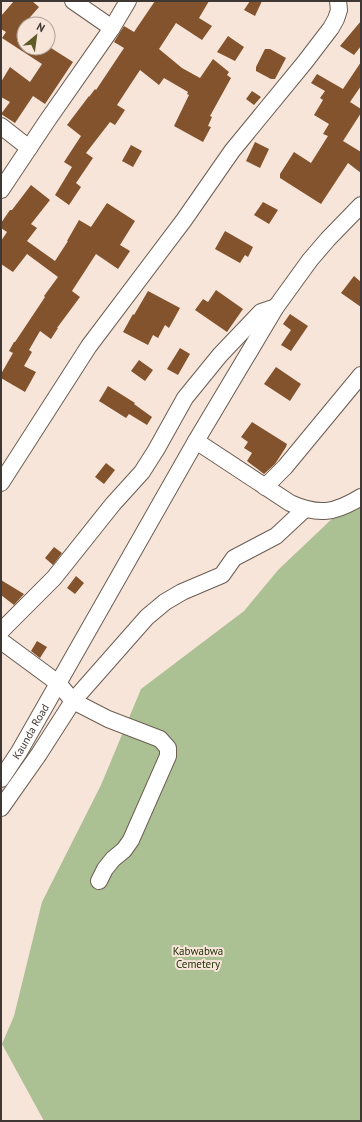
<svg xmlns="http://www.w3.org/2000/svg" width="362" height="1122" font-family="'PT Sans',sans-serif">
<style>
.green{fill:#abc194}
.building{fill:#82532d}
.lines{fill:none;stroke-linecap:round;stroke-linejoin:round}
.minor-casing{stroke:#6c5d52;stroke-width:18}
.minor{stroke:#fff;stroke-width:16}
.labels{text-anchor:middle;stroke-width:4;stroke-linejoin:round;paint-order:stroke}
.street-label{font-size:11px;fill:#3f3733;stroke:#f7e5d9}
.park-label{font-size:11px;fill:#213107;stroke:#f7e5d9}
</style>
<rect width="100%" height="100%" fill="#f7e5d9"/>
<path class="green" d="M361,503v618h-317l-42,-77 12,-28 28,-114 59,-117 40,-96 103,-78 34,-41 58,-55z"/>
<path class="building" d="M14,1h18l7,6 -22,25 7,5v11h27l22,14 -28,42 -12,-8 -18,27 -14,-9 9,-12 -9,-5v-15l9,-15 20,15 12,-18 -40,-26 4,-6 -5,-3v-13z
M155,1h54l-10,17 13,8 -10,14 -26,-17 -17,26 23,19 18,10 13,-19 16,13 -2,3 4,3 -21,38 2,1 -4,9 3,1 -8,15 -29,-16 15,-31 -2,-1 1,-2 -24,-14 -5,7 -19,-15 -23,35 8,5 -10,15 -5,-3 -24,31 7,5 -17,25 5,4 -12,18 -14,-10 17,-28 -8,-5 17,-26 -14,-11 22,-29v1l6,-8 1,1 28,-42 -10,-6 10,-16 10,6z
M250,1h12l-7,15 -11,-6z
M361,21v25l-7,9 -14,-9z
M228,36l16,11 -9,14 -18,-9z
M265,49h5l16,9 -11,21h-4l-15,-8v-4z
M361,62v24l-11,16 11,7v4l-18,28 18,11v21l-13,-10 -27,41 -41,-26v-4l14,-22 17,11 17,-27 -5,-2 6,-10 -15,-9 9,-15 -3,-2 5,-7 -14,-8 6,-9 26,15z
M252,91l9,6 -7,8 -8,-6z
M255,142l14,7 -9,19 -14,-7z
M131,145l11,6 -9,16 -11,-6z
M31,185l19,15 -19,24 6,4 -10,13 28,20 13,-20h-1l12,-21 12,7 16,-24 28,18 -15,24 10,6 -12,18 -22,-15 -24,37 8,6 -23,31h1l-7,11 -11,-8 -11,19 3,2 -8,14 12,6 -11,20 -24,-14v-4l12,-21 -4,-2 5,-9h1l30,-45 -1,-1 14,-19 -31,-23 -14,18 -12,-8v-23l6,-9 -6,-4v-5l9,-13h2z
M263,202l15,8 -9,14 -15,-9z
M225,231l28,16 -5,10 -3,-2 -5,8 -25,-14z
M354,276l7,6v25l-20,-14z
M216,290l27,19 -16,23 -32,-22 8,-11 5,3z
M148,291l32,17 -11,20 -4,-3 -7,13 -5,-3 -5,10 -25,-13 10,-18 1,1z
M290,314l18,12 -17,25 -10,-6 10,-15 -8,-6z
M180,348l10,6 -12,21 -11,-6z
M139,360l14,10 -8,11 -14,-10z
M276,367l25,17 -11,17 -26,-17z
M108,386l27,17 -1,1 18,13 -5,8 -18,-11 -3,4 -27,-17z
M252,422l35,22 -1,3 -11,17 -11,10 -17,-13 5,-8 -8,-5 4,-6 -7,-5z
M106,463l9,7 -11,14 -9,-7z
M54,547l8,6 -9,12 -8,-7z
M76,576l8,7 -9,11 -8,-6z
M1,580l23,14 -10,11 -13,-10z
M37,641l10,6 -7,11 -9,-7z"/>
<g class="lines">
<defs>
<g id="minor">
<path d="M73,1l39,27"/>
<path d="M1,126l28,22"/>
<path d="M1,190l46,-69 65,-93 16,-27"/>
<path d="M196,441l94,62c29,13 45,10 71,-6"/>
<path d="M1,483l88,-137 95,-126 48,-69 73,-89 26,-34 5,-9 3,-9 -1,-9"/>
<path d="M265,487l20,-20 76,-92"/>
<path d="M1,631l53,-53 59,-74 29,-32 14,-22 29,-52 35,-43 41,-43 15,-5"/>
<path d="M1,641l57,42 15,18 35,18 52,20 8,9v8l-37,84 -7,10 -11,9 -8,10 -6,12"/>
<path id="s1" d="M1,779l18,-27 177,-311 80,-134 34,-47 18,-21 33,-34"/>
<path d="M1,808l38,-54 34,-53 74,-84 18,-15 17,-10 40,-17 12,-17 42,-22 29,-27"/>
</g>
</defs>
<use href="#minor" class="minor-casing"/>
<use href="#minor" class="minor"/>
</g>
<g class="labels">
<g class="street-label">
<text dy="4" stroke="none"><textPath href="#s1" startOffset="56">Kaunda Road</textPath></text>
</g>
<g class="park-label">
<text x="198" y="955">Kabwabwa<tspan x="198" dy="13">Cemetery</tspan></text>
</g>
</g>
<rect width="362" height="1122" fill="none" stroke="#3f3733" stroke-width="4"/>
<g transform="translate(36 36) rotate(29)"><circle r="19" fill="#f7e5d9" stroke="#ad9f97"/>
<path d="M0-3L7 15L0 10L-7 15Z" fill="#5d5b28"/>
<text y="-6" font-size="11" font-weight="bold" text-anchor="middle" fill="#3f3733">N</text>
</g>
</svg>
